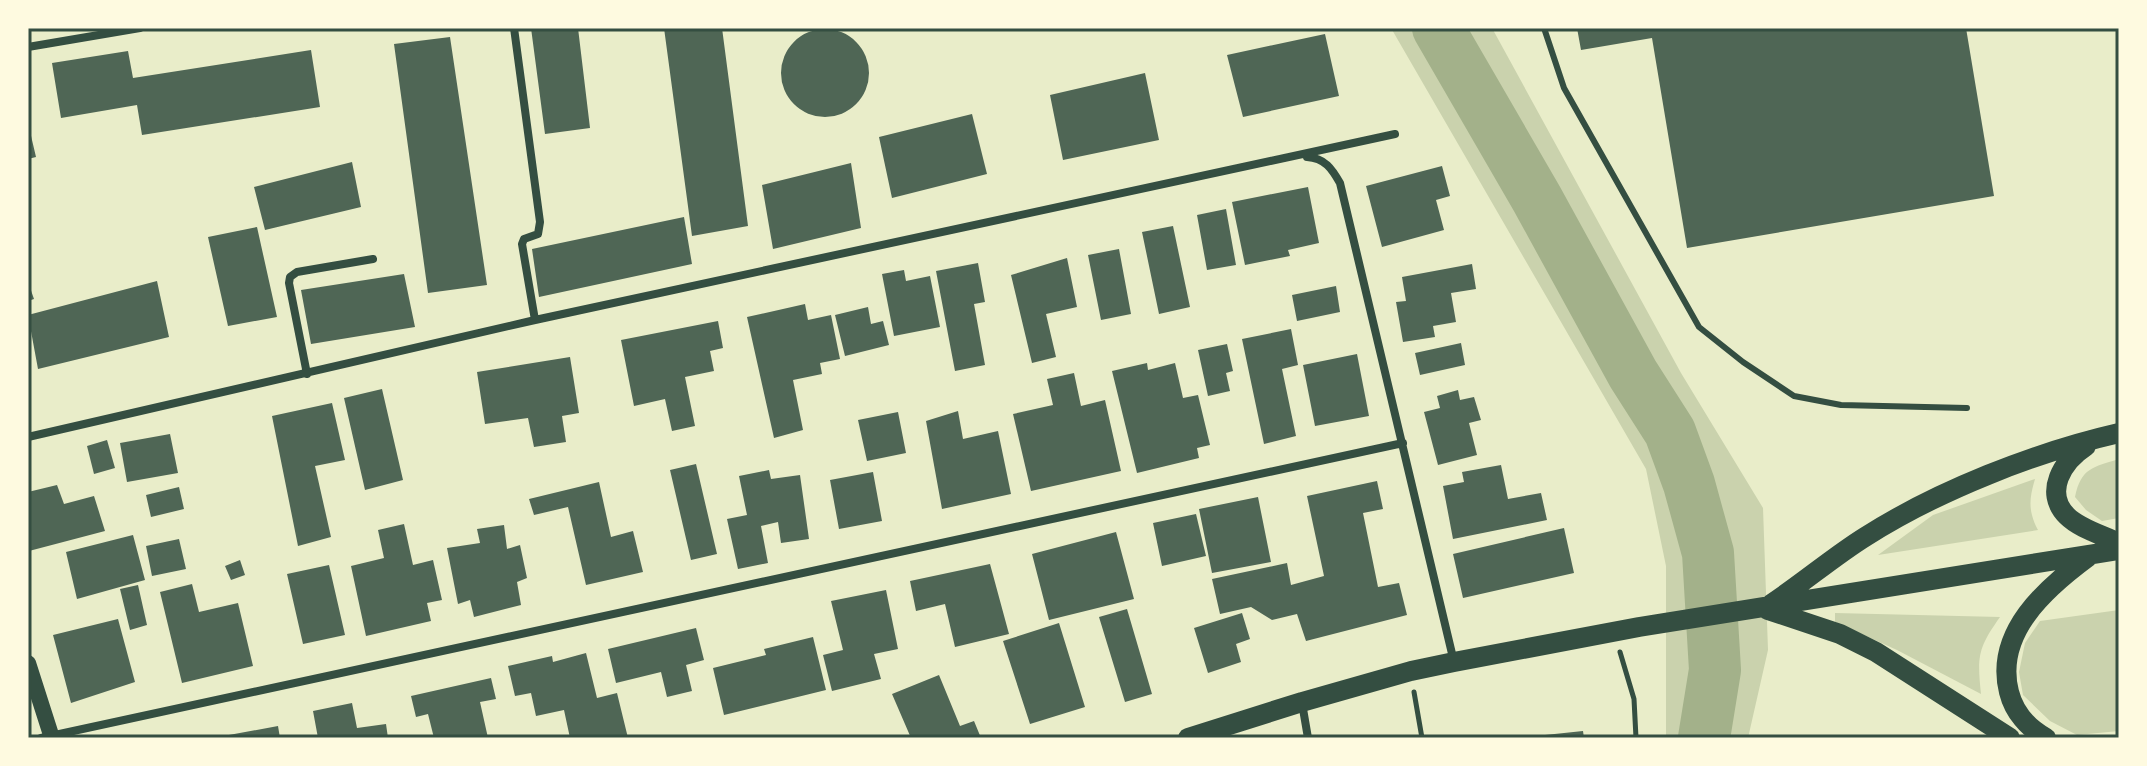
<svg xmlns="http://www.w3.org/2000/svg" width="2147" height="766" font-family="Montserrat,sans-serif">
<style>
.green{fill:#cad2ad}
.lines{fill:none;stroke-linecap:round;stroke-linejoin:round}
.river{stroke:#a3b18a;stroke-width:52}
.building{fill:#4f6655}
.path{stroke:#344e41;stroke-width:5}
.service{stroke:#344e41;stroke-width:6}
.minor{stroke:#344e41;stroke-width:8}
.secondary{stroke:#344e41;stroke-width:16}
.primary{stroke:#344e41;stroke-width:20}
.neatline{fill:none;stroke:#344e41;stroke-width:3}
</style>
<rect width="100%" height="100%" fill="#e9edc9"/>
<path class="green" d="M1391,28h101l189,345 82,135 5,142 -20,88h-82v-172l-20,-97z
M2119,459v59l-17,3 -16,-11 -11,-13c6,-29 18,-30 44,-38z
M2035,479c-6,20 -7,32 3,51l-160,25 55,-40z
M2119,610v121l-42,4 -27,-14 -27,-26 -4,-23 6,-29 15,-22z
M1835,613l165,4c-22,31 -23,39 -19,77l-84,-44 -62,-28z"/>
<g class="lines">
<path class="river" d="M1438,28l99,171 96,175 37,58 19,52 19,69 7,117 -11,68"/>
</g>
<path class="building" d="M531,28h47l12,100 -45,6z
M664,28h58l26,198 -56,10z
M1577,28h389l28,168 -307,52 -35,-210 -71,12z
M781 73a44 44 0 1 1 88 0a44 44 0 1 1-88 0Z
M1325,34l14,62 -96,21 -16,-62z
M450,37l37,248 -59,8 -34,-249z
M311,50l9,57 -178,28 -5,-30 -76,13 -9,-55 76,-12 5,27z
M1145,73l14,67 -96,20 -13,-65z
M972,114l15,60 -95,24 -13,-61z
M28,123l8,34 -8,2z
M352,162l9,45 -96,23 -11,-43z
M851,163l10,65 -88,21 -11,-64z
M1442,166l8,30 -14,4 8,30 -62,17 -16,-61z
M1308,187l11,56 -31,7 2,6 -45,9 -13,-63z
M1226,209l10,56 -29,5 -10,-55z
M684,217l8,47 -153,33 -7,-48z
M1173,226l17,81 -31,7 -17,-82z
M257,227l20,90 -49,9 -20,-89z
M1119,249l12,65 -30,6 -13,-65z
M1067,258l10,49 -31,7 10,43 -24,6 -21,-88z
M978,263l7,39 -11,2 11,61 -30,6 -19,-100z
M1472,264l4,25 -25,4 5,29 -23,4 2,11 -32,5 -7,-40 10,-1 -4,-24z
M904,270l2,11 24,-5 10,51 -46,9 -12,-62z
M404,274l11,53 -104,17 -10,-54z
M157,281l12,56 -131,32 -10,-54z
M28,282l6,17 -6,2z
M1336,286l4,26 -43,9 -5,-26z
M805,304l3,16 23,-5 9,44 -20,4 2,11 -29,6 10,50 -29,8 -27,-121z
M868,307l3,17 12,-3 6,24 -44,11 -10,-41z
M718,321l5,27 -13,3 4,20 -29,6 10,49 -23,5 -7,-32 -31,7 -13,-66z
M1291,329l7,36 -16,4 14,67 -32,8 -22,-105z
M1461,343l4,22 -45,10 -5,-22z
M1227,344l6,27 -7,2 4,18 -22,5 -10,-46z
M1357,354l12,62 -54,10 -12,-61z
M570,357l9,56 -17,3 4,26 -32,5 -6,-29 -43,6 -8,-52z
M1147,363l1,7 27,-7 8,35 15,-3 12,50 -13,3 2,10 -62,15 -25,-102z
M1074,373l7,33 24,-6 16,71 -90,20 -18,-77 40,-9 -6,-26z
M382,389l21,91 -38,10 -21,-92z
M1458,390l2,10 14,-3 7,23 -12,3 8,32 -39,10 -14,-53 16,-4 -3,-12z
M332,403l13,57 -30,6 16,71 -33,9 -26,-130z
M958,411l5,28 35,-8 13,63 -69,15 -16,-88z
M898,412l8,41 -39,8 -9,-41z
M170,434l8,39 -51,9 -7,-39z
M107,440l8,28 -21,6 -7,-28z
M696,464l21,90 -26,6 -21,-90z
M1501,465l7,34 33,-6 6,27 -94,19 -10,-53 21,-4 -2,-10z
M769,470l2,9 29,-4 9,64 -28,4 -3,-21 -17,4 7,37 -30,6 -11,-50 20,-4 -8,-39z
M873,472l9,49 -43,8 -9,-49z
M1377,481l6,28 -20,4 15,74 21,-4 8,32 -101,26 -9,-27 -25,6 -21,-13 -31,7 -8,-35 75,-16 4,22 33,-9 -17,-80z
M599,482l12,55 22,-6 10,41 -57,13 -18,-78 -34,8 -5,-16z
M57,485l7,19 30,-8 11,35 -76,20 -1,-59z
M179,487l5,22 -33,8 -5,-22z
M1258,497l13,65 -59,11 -13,-64z
M1196,514l10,42 -44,10 -9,-43z
M404,524l9,41 20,-5 9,40 -15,3 4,18 -65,15 -15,-70 33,-8 -6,-28z
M504,525l3,24 13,-4 7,33 -10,4 4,23 -47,12 -4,-17 -12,4 -11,-56 33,-5 -3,-14z
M1564,528l10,45 -111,25 -10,-44z
M1116,532l18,67 -85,21 -17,-66z
M133,535l12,45 -68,19 -11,-47z
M179,539l7,30 -34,7 -6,-30z
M240,560l5,15 -14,5 -6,-14z
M990,564l19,70 -54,13 -10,-43 -29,7 -6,-30z
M329,565l16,70 -42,9 -16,-70z
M192,584l7,28 39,-9 15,63 -71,17 -22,-91z
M138,585l9,40 -17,5 -10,-41z
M886,590l12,59 -24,5 7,25 -49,12 -9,-36 20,-5 -12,-49z
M1127,609l25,85 -27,8 -26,-85z
M1242,613l8,26 -14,5 5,18 -33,11 -14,-45z
M118,619l17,63 -64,21 -18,-68z
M1059,623l26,84 -55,17 -27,-83z
M696,628l8,32 -18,5 6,26 -25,6 -6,-25 -45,11 -8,-34z
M813,637l13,53 -102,25 -11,-47 53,-13 -2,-6z
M586,653l11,45 20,-5 11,45h-58l-6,-28 -28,6 -5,-23 -16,3 -7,-30 44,-10 1,6z
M939,675l21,51 14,-5 7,17h-70l-19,-44z
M491,678l5,21 -16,3 8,36h-54l-6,-24 -12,3 -5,-21z
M352,703l5,25 29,-4 2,14h-70l-5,-27z
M278,726l2,12h-62v-1z
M1583,731l1,7h-39v-3z"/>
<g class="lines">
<path class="path" d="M1620,652l14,47 2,39
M1414,692l8,46"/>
<path class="service" d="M1544,28l20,60 135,239 44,35 51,34 47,9 126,3"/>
<path class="minor" d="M514,28l26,194 -2,12 -14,5 -2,5 13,76
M28,47l112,-19
M1307,157c18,1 25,12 33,26l114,479
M307,374l-18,-91 1,-6 7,-5 76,-13
M28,437l507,-117 860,-186
M1302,703l6,35
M41,738l1362,-295"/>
<path class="secondary" d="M28,663l24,75"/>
<path class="primary" d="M2086,446c-23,15 -43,46 -19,70 13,13 36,19 52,27
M1771,604c32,-21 62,-47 94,-67 72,-46 171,-85 254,-104
M1768,610l72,24 36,18 134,86
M1188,738l114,-36 109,-31 43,-9 185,-35 480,-77
M2046,738c-18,-10 -32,-26 -37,-46 -15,-59 37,-104 79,-135"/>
</g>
<rect width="2147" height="766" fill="none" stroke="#fefae0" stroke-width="60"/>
<rect x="30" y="30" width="2087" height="706" class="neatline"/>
</svg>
